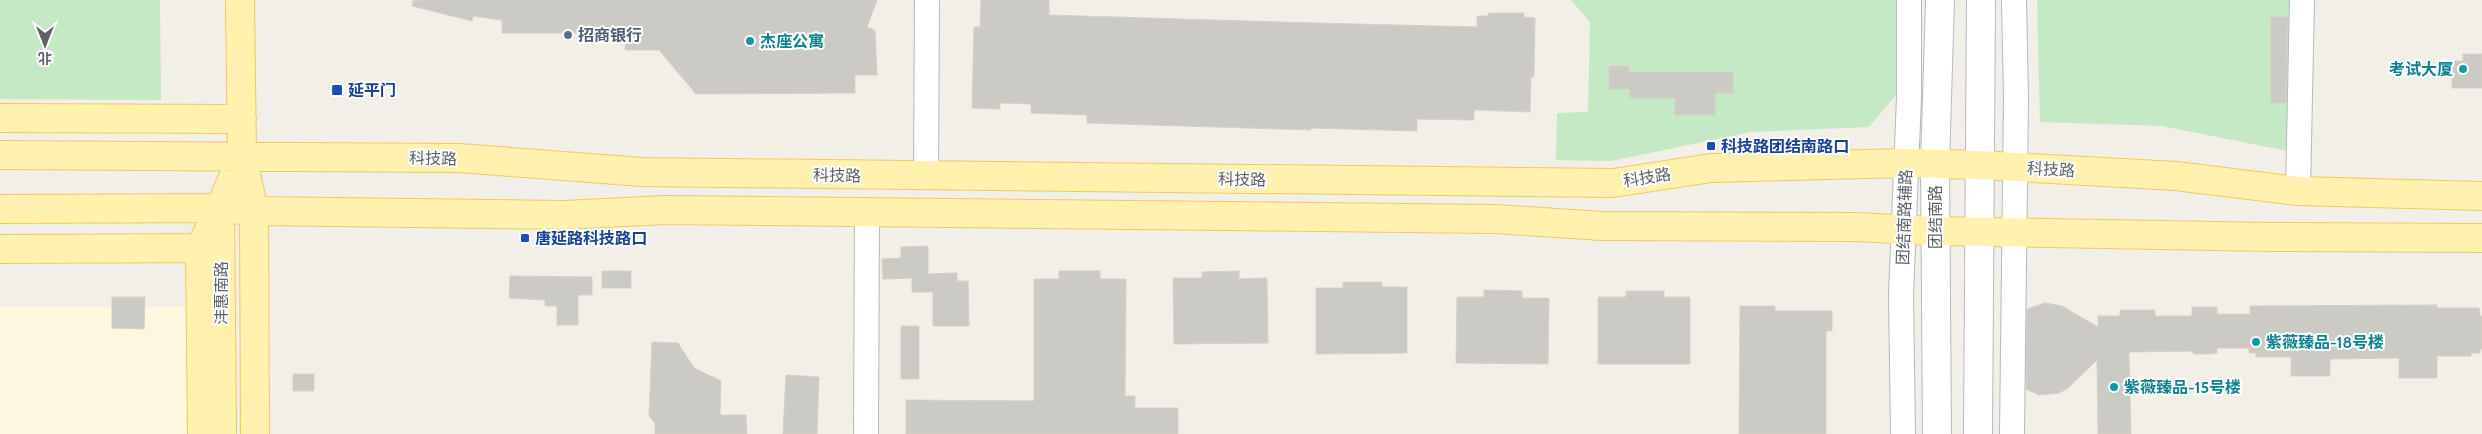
<svg xmlns="http://www.w3.org/2000/svg" width="2482" height="434" font-family="Cabin,'Noto Sans SC',sans-serif">
<style>
.commercial{fill:#fef7e0}
.green{fill:#c5e8c5}
.building{fill:#cccac5;stroke:#d6d1c6}
.lines{fill:none;stroke-linecap:round;stroke-linejoin:round}
.street-casing{stroke:#b5b8bc;stroke-width:26}
.secondary-casing{stroke:#b6babf;stroke-width:30}
.primary-casing{stroke:#f2c960;stroke-width:30}
.street{stroke:#fff;stroke-width:24}
.secondary{stroke:#fff;stroke-width:28}
.primary{stroke:#fff2af;stroke-width:28}
.service-dot{fill:#5c6f8a;stroke:#fff;stroke-width:2}
.culture-dot{fill:#0f9aa8;stroke:#fff;stroke-width:2}
.transit-dot{fill:#1a4fb4;stroke:#fff;stroke-width:2}
.labels{text-anchor:middle;stroke-width:4;stroke-linejoin:round;paint-order:stroke}
.service-label{font-size:16px;font-weight:bold;fill:#4e5e75;stroke:#fff;text-anchor:start}
.culture-label{font-size:16px;font-weight:bold;fill:#0d838f;stroke:#fff;text-anchor:start}
.transit-label{font-size:16px;font-weight:bold;fill:#164399;stroke:#fff;text-anchor:start}
.street-label{font-size:16px;fill:#5f6368;stroke:#fff}
</style>
<rect width="100%" height="100%" fill="#f1efe8"/>
<path class="commercial" d="M0,307h188v127h-188z"/>
<path class="green" d="M0,0h160l1,100 -161,-1z
M1571,0h325v95l-27,32 -118,5 -140,29 -55,-1 1,-47 31,-1 2,-90z
M2037,0h254l-3,151 -126,-25 -122,-4z"/>
<path class="building" d="M413,0h464l-10,27 8,3 2,45h-22v18l-159,1 -37,-44h-34v-17h-123v-13l-29,-4 -1,5 -60,-15z
M981,0h68v15l266,8 162,4v-11h11v-3h36v4l11,1 -1,59h-3l-1,35 -56,-2v10l-57,-1v12l-106,-3v2l-224,-7v-8l-56,-2v-9l-31,-1v6l-28,-1 2,-81h6z
M2271,17h17l-2,86h-15z
M2463,54h19v34h-30v-11h-9l1,-16h19z
M1609,66h20v6h104v21h-18v22h-40v-17h-45v-9h-21z
M928,246v28l29,-1v8h11l1,45h-36v-34h-21v-14l-29,1 -1,-20 19,-1v-11z
M602,271h29v17h-29z
M1059,271h41v8h26l-1,117h10v12h43v26h-272v-34l128,1v-122h25z
M1239,271v8l28,-1 1,65 -94,1 -1,-66h29v-6z
M510,276l82,1v18h-14v30h-21v-19h-12v-6l-36,-2z
M1343,282h39v5h25v66l-91,1v-66h27z
M1484,290l38,1v7h27l-1,66 -92,-1 1,-66h27z
M1626,291h38v6h26v67h-92v-67h28z
M112,297h33l-1,32 -32,-1z
M2045,303l17,3 36,21v-11h22v-6h35v6h37v-9h25v7h33v-8l187,-1v3h42l1,8h2v33h-2v4h-9v3h-34v22h-38v-20l-69,1v17h-39v-19h-35v-4h-7v-5h-32v5l-7,1h-17v-3l-64,1 2,82h-33l-1,-74 -30,29 -8,4 -20,2 -13,-6 1,-80z
M1740,306h35v5h57v20h-6v103h-87z
M901,326h18v53h-18z
M652,342l26,1 16,25 27,13 -1,34h26l1,19h-92v-11l-6,-7z
M293,374h21v17h-21z
M786,375l33,2 -2,57h-34z"/>
<g class="lines">
<defs>
<path id="street" d="M926,176l1,-176
M2298,191l4,-191
M866,434l1,-220
M1903,434l-2,-139 8,-198v-97
M2012,434l4,-336 -2,-98"/>
<path id="secondary" d="M1937,434l-2,-270 5,-164
M1978,434l3,-434"/>
<path id="primary" d="M0,118l242,1
M0,155l459,3 183,14 971,11 98,-15 195,-5 73,2 197,11 122,15 184,5
M242,156l12,55 1,223
M0,209l220,-1 34,3 310,4 101,-5 830,9 107,7 252,1 81,4 338,6 209,1
M0,249l217,-1
M202,434l-2,-186 18,-37
M222,434l-2,-226 22,-52 -2,-156"/>
</defs>
<use href="#street" class="street-casing"/>
<use href="#secondary" class="secondary-casing"/>
<use href="#primary" class="primary-casing"/>
<use href="#street" class="street"/>
<use href="#secondary" class="secondary"/>
<use href="#primary" class="primary"/>
</g>
<circle class="service-dot" cx="568" cy="35" r="5"/>
<g class="culture-dot">
<circle cx="750" cy="41" r="5"/>
<circle cx="2463" cy="69" r="5"/>
<circle cx="2256" cy="342" r="5"/>
<circle cx="2114" cy="387" r="5"/>
</g>
<g class="transit-dot">
<rect x="331" y="84" width="12" height="12" rx="2.5"/>
<rect x="1706" y="141" width="10" height="10" rx="2.5"/>
<rect x="520" y="233" width="10" height="10" rx="2.5"/>
</g>
<g class="labels">
<g class="service-label">
<text x="578" y="41">招商银行</text>
</g>
<g class="culture-label">
<text x="760" y="47">杰座公寓</text>
<text x="2453" y="75" text-anchor="end">考试大厦</text>
<text x="2266" y="348">紫薇臻品-18号楼</text>
<text x="2124" y="393">紫薇臻品-15号楼</text>
</g>
<g class="transit-label">
<text x="348" y="96">延平门</text>
<text x="1721" y="152">科技路团结南路口</text>
<text x="535" y="244">唐延路科技路口</text>
</g>
<g class="street-label">
<text transform="translate(433 158) rotate(1)" y="6">科技路</text>
<text transform="translate(2051 169) rotate(3)" y="6">科技路</text>
<text transform="translate(837 175) rotate(1)" y="6">科技路</text>
<text transform="translate(1647 177) rotate(-9)" y="6">科技路</text>
<text transform="translate(1242 179) rotate(1)" y="6">科技路</text>
<text transform="translate(1904 217) rotate(-88)" y="6">团结南路辅路</text>
<text transform="translate(1935 217) rotate(-90)" y="6">团结南路</text>
<text transform="translate(221 293) rotate(-90)" y="6">沣惠南路</text>
</g>
</g>
<g transform="translate(45 45) rotate(180)" stroke="#ffffff" stroke-width="4" paint-order="stroke">
<path d="M0-4L9 19L0 12L-9 19Z" fill="#5f6368"/>
<text y="-8" font-size="14" font-weight="bold" text-anchor="middle" fill="#5f6368">北</text>
</g>
</svg>
